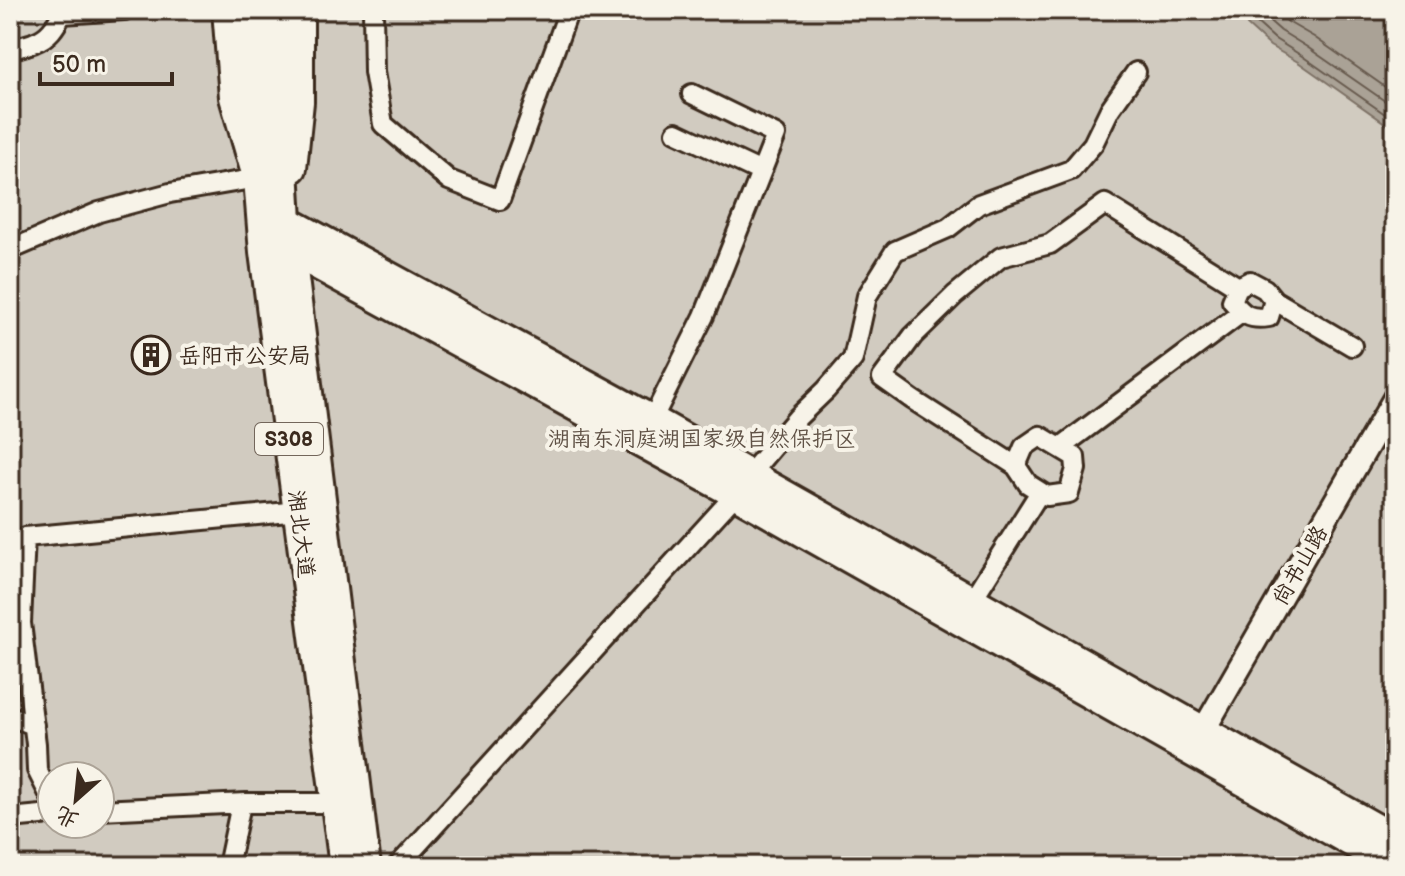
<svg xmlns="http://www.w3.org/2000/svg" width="1405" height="876" font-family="'Balsamiq Sans','LXGW WenKai TC',sans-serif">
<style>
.green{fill:#d1cbc0;stroke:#867a6f;stroke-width:2;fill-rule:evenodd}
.water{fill:#aaa296;stroke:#7e7266;stroke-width:2}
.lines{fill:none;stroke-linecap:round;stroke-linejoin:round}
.shore{stroke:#675a4e;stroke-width:2}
.minor-casing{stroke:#3b2a1e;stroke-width:24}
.tertiary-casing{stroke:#3b2a1e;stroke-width:28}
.primary-casing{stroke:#3b2a1e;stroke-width:34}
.trunk-casing{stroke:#3b2a1e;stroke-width:34}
.minor{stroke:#f7f3e8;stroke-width:18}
.tertiary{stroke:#f7f3e8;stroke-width:22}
.primary{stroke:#f7f3e8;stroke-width:28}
.trunk{stroke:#f7f3e8;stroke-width:28}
.labels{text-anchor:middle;stroke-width:8;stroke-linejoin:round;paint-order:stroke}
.shield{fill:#f7f3e8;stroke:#73665b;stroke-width:2}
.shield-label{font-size:20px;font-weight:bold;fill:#3b2a1e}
.poi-label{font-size:22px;fill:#3b2a1e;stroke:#f7f3e8;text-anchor:start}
.park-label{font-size:22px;fill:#605246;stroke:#f7f3e8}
.street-label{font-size:22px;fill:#3b2a1e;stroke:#f7f3e8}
</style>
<rect width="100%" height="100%" fill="#efebe0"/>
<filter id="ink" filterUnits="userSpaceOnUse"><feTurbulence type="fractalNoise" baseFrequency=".0125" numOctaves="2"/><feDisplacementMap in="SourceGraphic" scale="16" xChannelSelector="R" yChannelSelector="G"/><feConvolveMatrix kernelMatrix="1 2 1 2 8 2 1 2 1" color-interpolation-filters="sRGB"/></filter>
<g filter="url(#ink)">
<path class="green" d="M10,10h1385v856h-1385zM52,776h48v48h-48z"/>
<path class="water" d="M1244,10h151v120l-97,-68 -28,-16 -23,-21z"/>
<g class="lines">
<path class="shore" d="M1252,10l3,11 20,18 27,17 93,65
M1262,10l2,6 17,15 26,16 88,61
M1275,10l13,12 26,15 81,57"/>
<defs>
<path id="minor" d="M58,10l4,4 62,-4
M373,10l1,62 9,52 66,56 51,20 69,-190
M10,51c8,-5 17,-5 25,-9 14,-5 20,-15 27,-28
M676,132l85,40
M10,250l89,-38 71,-19 88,-15
M1274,300l-9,-11 -15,-8 -12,6 -6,14c12,14 17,19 37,16l5,-17 78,46
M652,420l52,-104 72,-181 -84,-41
M1061,447l180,-134
M1016,466l8,-19 16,-11 35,21 1,12 -7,24 -22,3 -19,-12 -12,-18 -103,-66 -31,-22 31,-42 42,-41 46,-38 49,-13 55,-40 133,83
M749,475l48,-57 29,-28 27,-31 14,-63 28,-45 53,-23 31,-24 92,-34 22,-26 17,-35 26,-37
M972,600l68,-108
M10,716l24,9
M52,800l-15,-30 -1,-26 -15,-121 4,-86 274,-26
M100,810l146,-7h89
M10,818l42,-4
M228,866l13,-62
M398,866l338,-372"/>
<path id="tertiary" d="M1203,731l192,-333"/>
<path id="primary" d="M227,10l7,87 20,69
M292,168l7,-66v-92
M269,219l18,2 365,199 743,419
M269,252l23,-1 444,243 658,372"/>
<path id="trunk" d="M252,10l6,73v95l6,74 80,614
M275,10l12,211 79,645"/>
</defs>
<use href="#minor" class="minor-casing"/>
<use href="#tertiary" class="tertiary-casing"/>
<use href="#primary" class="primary-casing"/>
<use href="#trunk" class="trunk-casing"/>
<use href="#minor" class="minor"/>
<use href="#tertiary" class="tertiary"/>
<use href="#primary" class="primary"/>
<use href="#trunk" class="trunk"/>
</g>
</g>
<defs>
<symbol id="building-ring" viewBox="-11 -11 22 22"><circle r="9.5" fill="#f7f3e8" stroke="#3b2a1e" stroke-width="1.5"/><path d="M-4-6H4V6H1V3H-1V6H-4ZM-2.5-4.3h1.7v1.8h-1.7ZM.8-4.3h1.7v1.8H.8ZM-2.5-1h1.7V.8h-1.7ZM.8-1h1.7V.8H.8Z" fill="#3b2a1e"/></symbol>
</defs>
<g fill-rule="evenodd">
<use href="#building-ring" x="129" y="333" width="44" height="44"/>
</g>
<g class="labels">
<rect class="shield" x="255" y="423" width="68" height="32" rx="6"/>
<g class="shield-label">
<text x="289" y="446">S308</text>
</g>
<g class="poi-label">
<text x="179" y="363">岳阳市公安局</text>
</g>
<g class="park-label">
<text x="702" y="446">湖南东洞庭湖国家级自然保护区</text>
</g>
<g class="street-label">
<text transform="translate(302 534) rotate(83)" y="8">湘北大道</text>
<text transform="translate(1299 565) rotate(-60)" y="8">尚书山路</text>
</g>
</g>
<rect width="1405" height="876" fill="none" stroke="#f7f3e8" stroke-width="40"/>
<rect x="20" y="20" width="1365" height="836" fill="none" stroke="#3b2a1e" stroke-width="3" filter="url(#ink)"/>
<g transform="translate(76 800) rotate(207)"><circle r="38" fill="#f7f3e8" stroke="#aca397" stroke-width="2"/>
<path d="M0-6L14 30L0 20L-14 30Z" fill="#3b2a1e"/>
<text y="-12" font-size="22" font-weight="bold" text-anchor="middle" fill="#3b2a1e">北</text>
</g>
<path d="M40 72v12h132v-12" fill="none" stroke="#3b2a1e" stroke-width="4"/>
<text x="52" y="72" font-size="24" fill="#3b2a1e" stroke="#f7f3e8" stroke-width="6" paint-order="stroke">50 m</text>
</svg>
